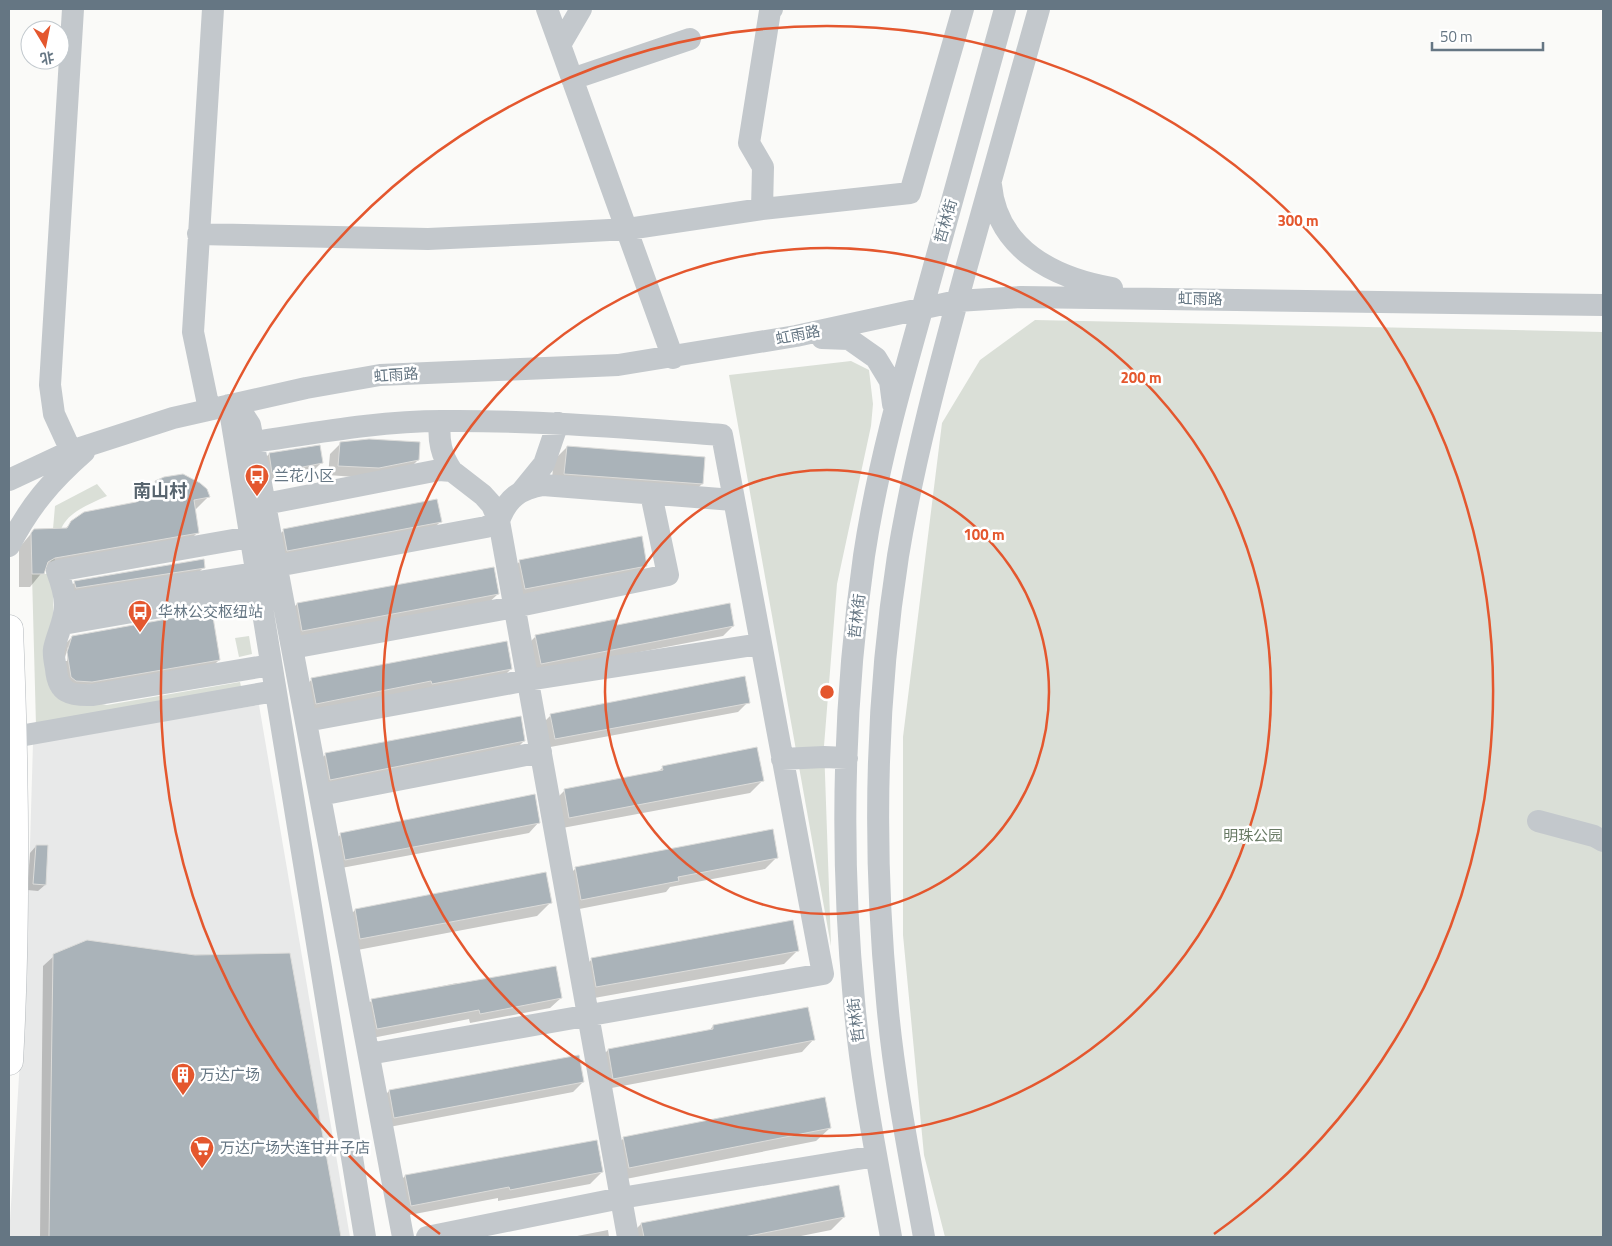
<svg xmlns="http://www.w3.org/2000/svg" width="1612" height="1246" font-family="'Titillium Web','Noto Sans SC',sans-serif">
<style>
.built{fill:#e8e9e9}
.green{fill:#dadfd7}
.shadow{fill:#0003;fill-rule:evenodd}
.building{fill:#aab3b9;stroke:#dcdcda}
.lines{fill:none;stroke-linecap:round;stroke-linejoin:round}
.highway-casing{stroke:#b4b9bd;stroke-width:29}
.minor{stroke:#c3c8cc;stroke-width:22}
.highway{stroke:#fff;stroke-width:28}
.ring{fill:none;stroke:#e4572e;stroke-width:2.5}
.labels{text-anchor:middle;stroke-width:5;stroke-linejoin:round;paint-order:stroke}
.street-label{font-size:15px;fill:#657683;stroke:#fff}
.poi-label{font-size:15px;fill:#657683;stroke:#fff;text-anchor:start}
.park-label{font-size:15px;fill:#687a64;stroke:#fff}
.quarter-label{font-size:18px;font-weight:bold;fill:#57646e;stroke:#fff}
.centre{fill:#e4572e;stroke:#fff;stroke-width:2.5}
.ring-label{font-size:15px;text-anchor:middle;font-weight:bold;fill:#e4572e;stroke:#fff;stroke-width:5;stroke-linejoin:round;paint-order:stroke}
</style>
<rect width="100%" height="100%" fill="#fafaf8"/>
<path class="built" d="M259,705l91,532h-341l18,-289 6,-205z"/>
<path class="green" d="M1035,320l568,12v905h-658l-21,-82 -21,-220v-198l39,-314 38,-63z
M851,361l18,9 4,34 -2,22 -34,158 -13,162 7,200 -102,-571z
M97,484l10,12c-15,7 -35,14 -44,29 -17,33 -7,131 -5,171l49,9 133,-23 2,9 -206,35 -4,-152h19l-1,-45h3l2,-23z
M249,636l3,18 -13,3 -4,-19z"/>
<path class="shadow" d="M340,444l78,16 -10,10 -40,8 -40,-3 2,-21z
M567,447l135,37 -14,13 -137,-10 3,-27z
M269,454l53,8 -10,10 -49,10 -4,-18z
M156,482l52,15 -13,13 3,22 -13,13 -141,25 -14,17h-11v-39l15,-18h30l8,-8 64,-19 8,-4 -2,-4z
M440,522l-13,13 -153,29 -4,-20 14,-14z
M520,561l126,4 -14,14 -120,23 -6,-27z
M204,567l-14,14 -129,15 14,-14z
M498,594l-13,12 -195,36 -5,-26 12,-12z
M733,626l-10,10 -192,37 -5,-27 10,-10z
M72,637l147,23 -13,13 -149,15 1,-37zM68,647h2l-3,14h-3z
M511,669l-10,10 -195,34 -4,-23 10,-11z
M748,702l-10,10 -193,36 -4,-23 10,-10z
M524,741l-10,10 -194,38 -4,-25 10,-10z
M663,767l99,14 -12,12 -193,36 -5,-26 12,-12 93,-18z
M539,822l-10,11 -193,36 -5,-25 10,-10z
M36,846l9,39 -7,6 -11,-1 3,-37z
M777,857l-12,12 -95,18 -4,5 -97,19 -6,-30 12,-12z
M545,873l6,29 -14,14 -190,36 -5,-28 13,-14z
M798,950l-14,14 -201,36 -5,-27 14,-14z
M289,954l51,283h-300l3,-271 11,-10z
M457,983l1,3 103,12 -11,10 -80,15 -1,-4 -102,20 -5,-29 10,-10z
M713,1026l100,14 -11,12 -201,38 -5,-28 12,-12 101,-19z
M583,1082l-10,10 -189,36 -5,-27 10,-10z
M830,1128l-14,13 -200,40 -6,-30 14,-13z
M602,1172l-12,12 -92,17v-3l-99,19 -6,-29 12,-12z
M844,1217l-13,13 -35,7h-168l13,-13z
M608,1230l1,7h-37z"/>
<path class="building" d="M369,439l51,3 -1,18 -40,8 -41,-2 2,-24z
M320,445l3,18 -51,10 -3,-20z
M567,446l138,11 -2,27 -139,-10z
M183,474l17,9 7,6 3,8 -16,3 5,33 -144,25 -7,4 -4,12h-12l-1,-41 3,-4 33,-1 4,-7 13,-9 52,-10 23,-10 -4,-11 9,-4z
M437,499l5,23 -155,29 -4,-22z
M642,536l5,30 -122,23 -6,-29z
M204,559l1,9 -129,20 -2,-7z
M494,567l5,27 -197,37 -5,-28z
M730,603l4,23 -193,38 -6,-29 81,-16 1,6z
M212,611l8,49 -128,22 -16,-1 -5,-4 -4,-25 5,-16z
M507,641l5,28 -80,15 -1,-3 -115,23 -5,-26z
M745,676l5,27 -195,36 -5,-25z
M521,716l4,25 -195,39 -5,-27z
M757,747l7,34 -195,37 -5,-29 99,-19 -1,-4z
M535,794l5,29 -195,37 -5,-27z
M773,829l5,29 -100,19 1,4 -98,19 -6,-33z
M36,845h12l-2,40 -13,-1z
M546,872l6,31 -192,36 -5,-30z
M793,920l6,31 -203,36 -5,-29z
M87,940l108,15 95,-2 51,284h-292l4,-283z
M556,966l6,32 -82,16 -1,-4 -102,19 -6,-30z
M808,1007l7,33 -202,39 -5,-30 105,-20v-4z
M579,1055l5,27 -190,36 -5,-28z
M825,1097l6,31 -202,40 -6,-31z
M597,1140l6,32 -93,18 -1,-3 -98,19 -6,-31z
M839,1185l6,32 -101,20h-100l-3,-14z"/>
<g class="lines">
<defs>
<path id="highway" d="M9,629c6,144 8,288 0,432"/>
</defs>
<use href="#highway" class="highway-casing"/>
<path class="minor" d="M547,9l126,349
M560,45l21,-36
M572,79l118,-40
M991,185c6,64 63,93 121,103
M762,209l1,-42 -14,-24 21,-132 2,-2
M198,234l230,5 107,-5 93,-5 134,-20 148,-16 53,-184
M822,338l27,1 27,19 14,23 3,23
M229,405l12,6 9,14 153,812
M229,405l136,832
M209,409l-16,-77 20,-323
M440,421c-2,19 1,34 12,50
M253,442c62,-9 126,-21 189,-21 93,-1 187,7 280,14l101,539 -454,80
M71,451l-17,-37 -4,-29 23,-376
M9,480l62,-29 102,-33 133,-30 74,-13 238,-10 178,-29 161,-35 64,-4 582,8
M522,491l22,-27 14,-41
M265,504l174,-34 13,1 31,24 9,10 7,16 -13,6 -209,39
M250,537l-193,34c4,11 8,22 8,34 0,16 -8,29 -11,44 -1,6 1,14 2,20 2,24 14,27 37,26l178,-30
M9,546c21,-40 41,-64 75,-94
M65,603l190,-30
M63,624l195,-34
M292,648l222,-41 154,-32 -17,-81
M306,721l222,-41 232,-36
M14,737l261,-46
M782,759l42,-2 23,1
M320,795l221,-43
M1538,821l56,15 9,5
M427,1237l194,-39 255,-42
M628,1237l-129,-716c8,-23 21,-32 44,-36l190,15
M891,1237c-14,-78 -30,-156 -37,-236 -14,-147 -11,-298 10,-445 13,-87 37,-172 61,-257 27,-96 53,-193 80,-290
M924,1237c-14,-78 -30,-156 -37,-236 -14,-147 -12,-298 11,-445 16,-97 42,-192 68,-287 24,-87 49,-173 73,-260"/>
<use href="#highway" class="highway"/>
</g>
<g class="ring">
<circle cx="827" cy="692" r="222"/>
<circle cx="827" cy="692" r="444"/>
<path d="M440 1234A666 666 0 1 1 1214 1234"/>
</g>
<defs>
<symbol id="bus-pin" viewBox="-11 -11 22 30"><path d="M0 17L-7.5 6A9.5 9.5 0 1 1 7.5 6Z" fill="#e4572e" stroke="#fff"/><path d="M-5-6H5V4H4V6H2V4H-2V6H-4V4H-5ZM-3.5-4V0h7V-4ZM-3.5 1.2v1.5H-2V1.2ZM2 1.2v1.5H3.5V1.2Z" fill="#fff"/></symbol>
<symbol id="building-pin" viewBox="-11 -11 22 30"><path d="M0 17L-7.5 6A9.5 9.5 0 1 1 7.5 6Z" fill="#e4572e" stroke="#fff"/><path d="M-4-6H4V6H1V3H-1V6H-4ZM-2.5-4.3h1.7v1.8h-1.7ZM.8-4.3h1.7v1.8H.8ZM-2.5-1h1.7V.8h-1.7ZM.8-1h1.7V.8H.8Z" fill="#fff"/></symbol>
<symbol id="supermarket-pin" viewBox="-11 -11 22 30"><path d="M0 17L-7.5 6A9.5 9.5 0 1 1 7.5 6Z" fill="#e4572e" stroke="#fff"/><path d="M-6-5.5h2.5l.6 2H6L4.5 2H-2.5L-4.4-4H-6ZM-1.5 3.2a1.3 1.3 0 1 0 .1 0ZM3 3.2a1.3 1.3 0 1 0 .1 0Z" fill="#fff"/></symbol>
</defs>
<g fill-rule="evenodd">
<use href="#bus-pin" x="243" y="462" width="28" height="38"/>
<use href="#bus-pin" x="126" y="598" width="28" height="38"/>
<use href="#building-pin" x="169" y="1061" width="28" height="38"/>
<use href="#supermarket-pin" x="188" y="1134" width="28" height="38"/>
</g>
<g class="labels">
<g class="street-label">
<text transform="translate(946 221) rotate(-74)" y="5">哲林街</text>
<text transform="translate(1200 299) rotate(1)" y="5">虹雨路</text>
<text transform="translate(798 335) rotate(-11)" y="5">虹雨路</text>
<text transform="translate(396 375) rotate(-4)" y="5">虹雨路</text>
<text transform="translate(857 616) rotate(-83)" y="5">哲林街</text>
<text transform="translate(856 1020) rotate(-97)" y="5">哲林街</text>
</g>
<g class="poi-label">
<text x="274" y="481">兰花小区</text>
<text x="158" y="617">华林公交枢纽站</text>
<text x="200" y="1080">万达广场</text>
<text x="220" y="1153">万达广场大连甘井子店</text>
</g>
<g class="park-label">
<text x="1253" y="841">明珠公园</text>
</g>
<g class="quarter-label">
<text x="160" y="497">南山村</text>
</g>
</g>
<circle cx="827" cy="692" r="8" class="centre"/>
<g class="ring-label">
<text x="1298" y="226">300 m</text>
<text x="1141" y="383">200 m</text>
<text x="984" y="540">100 m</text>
</g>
<rect width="1612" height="1246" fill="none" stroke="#657683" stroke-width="20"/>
<g transform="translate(45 45) rotate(170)"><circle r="24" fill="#ffffff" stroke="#c1c8cd"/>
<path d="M0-4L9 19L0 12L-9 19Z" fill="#e4572e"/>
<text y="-8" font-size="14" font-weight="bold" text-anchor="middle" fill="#657683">北</text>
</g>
<path d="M1432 42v8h111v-8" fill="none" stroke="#657683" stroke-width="2.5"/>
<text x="1440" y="42" font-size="15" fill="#657683" stroke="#ffffff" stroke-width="4" paint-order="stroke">50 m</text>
</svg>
